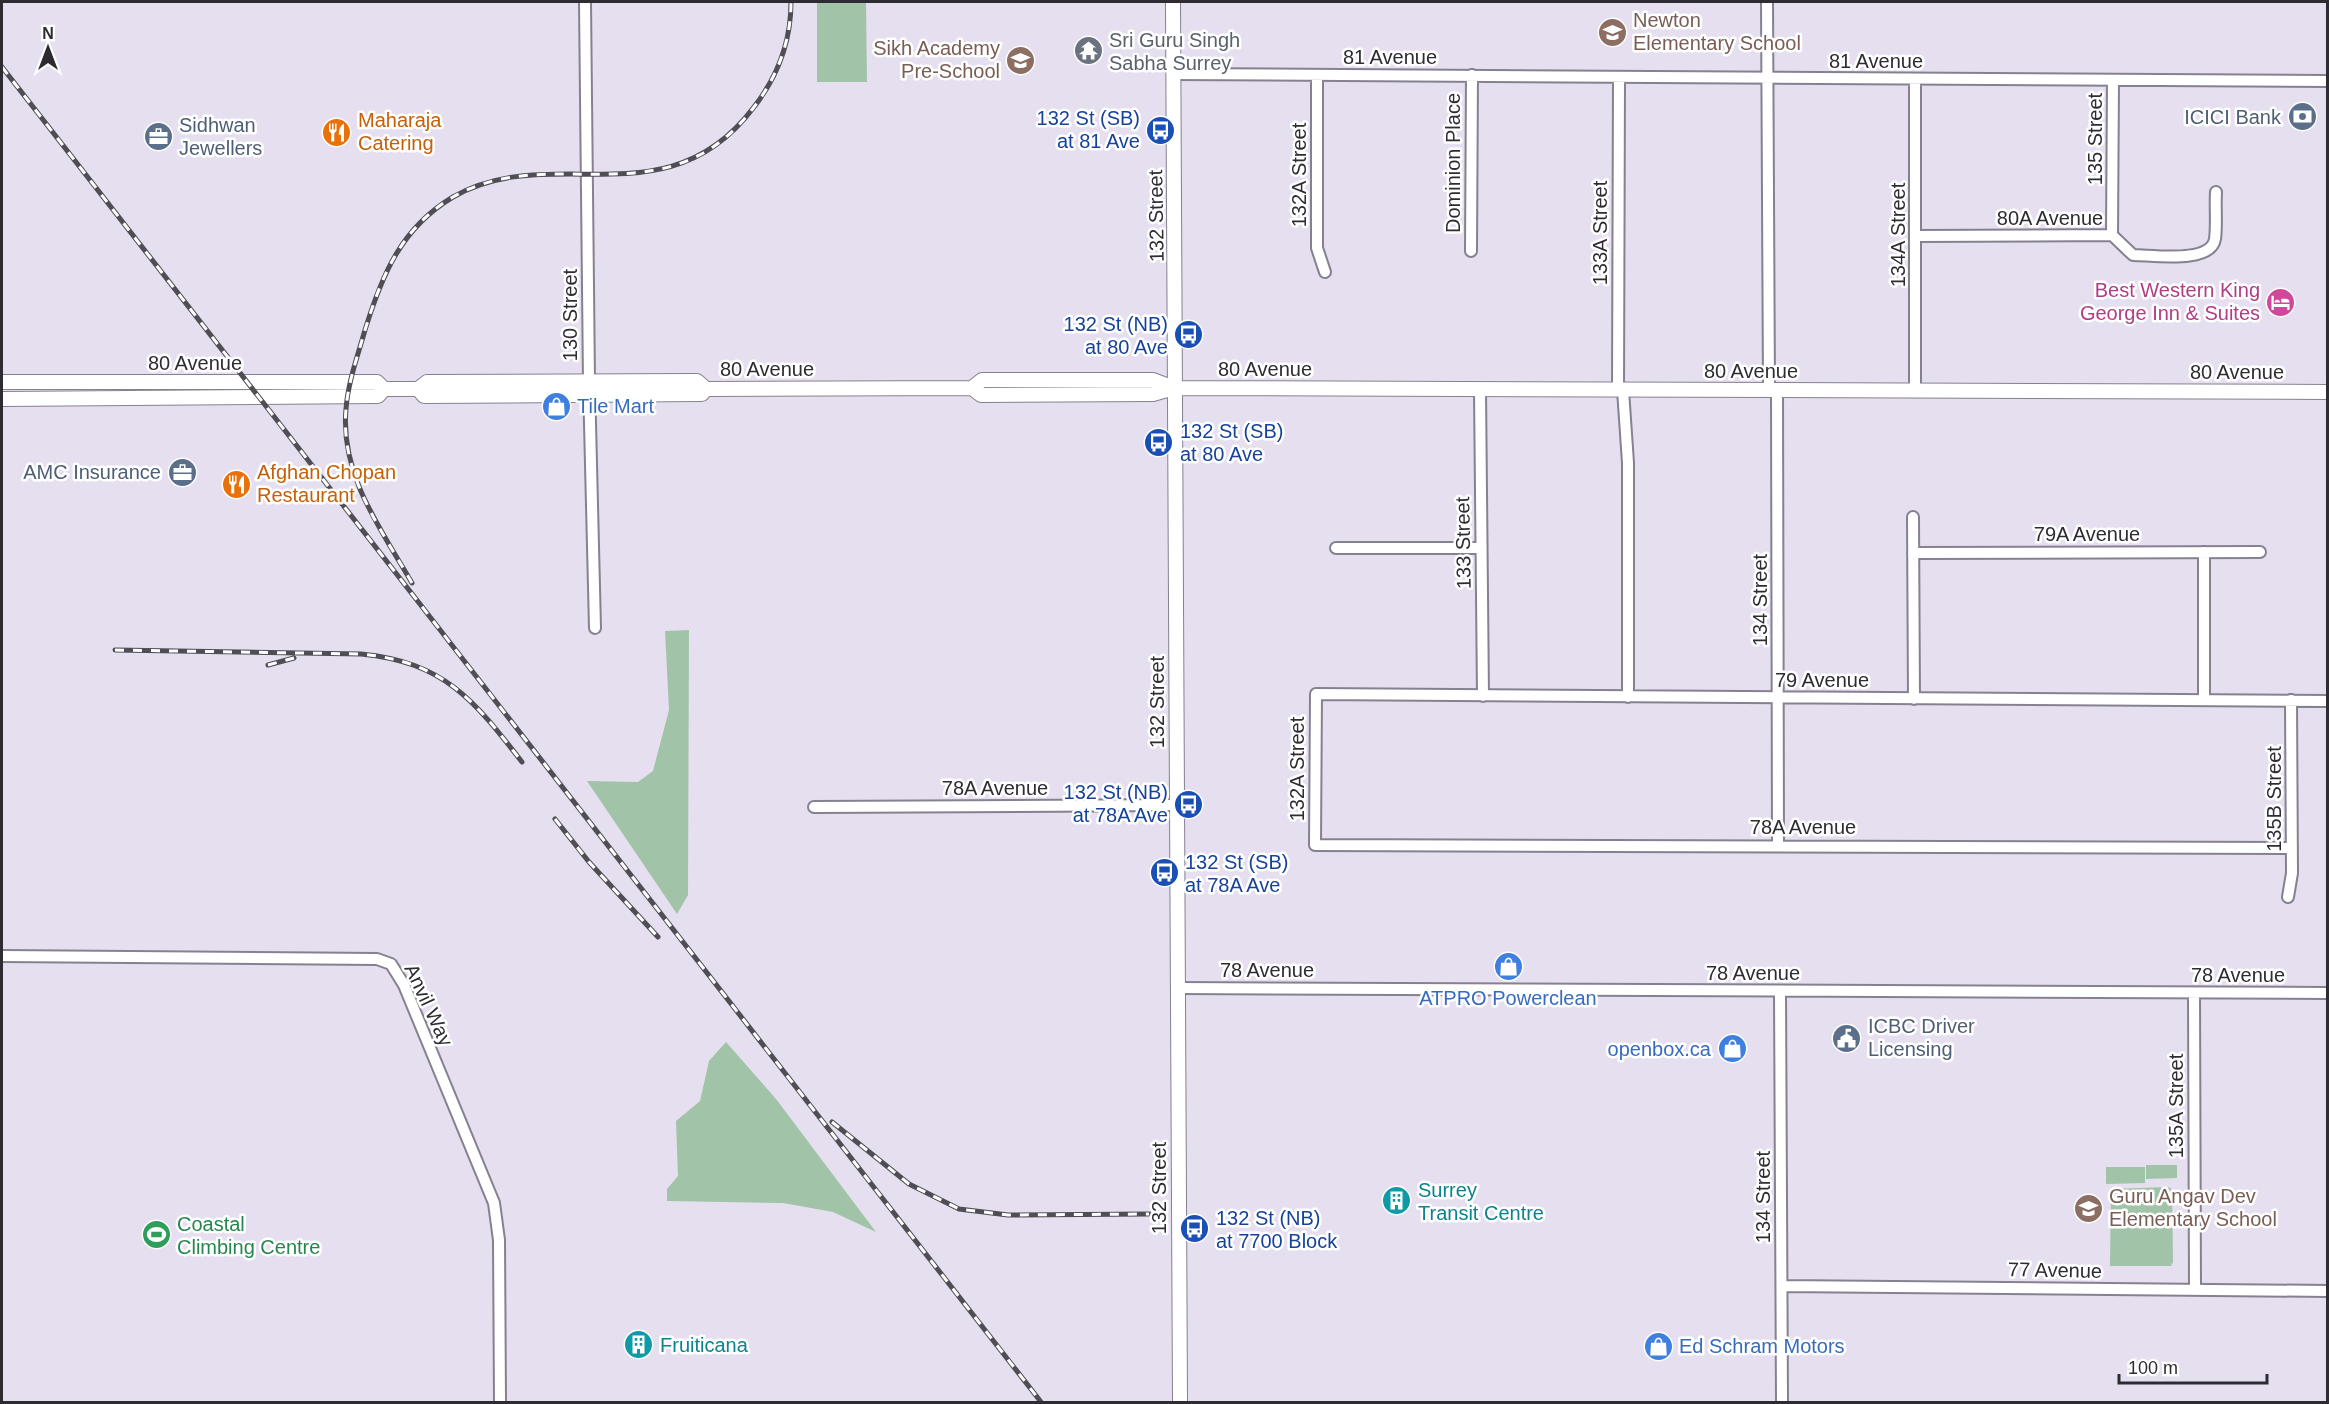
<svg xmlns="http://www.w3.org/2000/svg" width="2329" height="1404" font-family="Arial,sans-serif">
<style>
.green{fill:#a1c4a8}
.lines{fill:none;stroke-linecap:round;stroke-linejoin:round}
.minor-casing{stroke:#868190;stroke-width:14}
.major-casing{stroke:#868190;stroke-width:16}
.minor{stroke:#fff;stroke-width:10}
.major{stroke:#fff;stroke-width:14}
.rail-casing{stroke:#504d55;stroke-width:5}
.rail{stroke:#fff;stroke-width:3;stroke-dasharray:9;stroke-linecap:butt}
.labels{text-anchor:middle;stroke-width:5;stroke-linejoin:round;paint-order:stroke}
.education-label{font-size:20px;fill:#785e54;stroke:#fff;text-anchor:start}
.worship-label{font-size:20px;fill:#5b616d;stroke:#fff;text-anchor:start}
.street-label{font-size:20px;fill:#2e2c32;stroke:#fff}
.service-label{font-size:20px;fill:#4e5e75;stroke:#fff;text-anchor:end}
.transit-label{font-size:20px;fill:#164399;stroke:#fff;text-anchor:end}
.food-label{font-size:20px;fill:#c56008;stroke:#fff;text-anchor:start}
.hotel-label{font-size:20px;fill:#b23c85;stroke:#fff;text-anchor:end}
.shop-label{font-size:20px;fill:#366cbe;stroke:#fff;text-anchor:start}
.culture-label{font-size:20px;fill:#0d838f;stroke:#fff;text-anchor:start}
.leisure-label{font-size:20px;fill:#27864d;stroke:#fff;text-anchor:start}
</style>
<rect width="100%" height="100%" fill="#e5dff0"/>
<path class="green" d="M817,2h49l1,80h-50z
M689,630l-1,265 -11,19 -90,-133 51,1 15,-11 16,-61 -4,-79z
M726,1042l50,57 100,133 -43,-20 -50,-9 -116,-2v-12l11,-13 -2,-55 24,-20 9,-40z
M2146,1165h31v13l-31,1z
M2106,1167h39v16l-39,1z
M2168,1187l4,2 1,73 -2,4h-61l1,-77z"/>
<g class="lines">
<defs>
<path id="minor" d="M585,2l4,380 6,246
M1767,2l2,388
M1173,74l1155,7
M1317,75v173l8,24
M1915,79v312
M2112,235l1,-155
M1916,236l196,-1 21,20c20,0 78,9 82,-16 2,-15 0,-32 1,-47
M1471,251l1,-176
M1480,390l3,306
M1618,390l1,-313
M1623,390l5,73v234
M1777,390l1,455
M1913,517l1,182
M1336,548h145
M2204,552v148
M1913,553l347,-1
M814,807l363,-2
M2292,848l-977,-3 1,-151 1012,7
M2288,897l4,-24 -1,-173
M2,956l375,3 14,5 13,21 90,218 5,37 1,162
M1177,988l1151,5
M1780,991l2,411
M2194,993l1,297
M1782,1286l546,5"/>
<path id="major" d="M1173,2l7,1400
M2,382h375l7,7h34l9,-7 270,-1 9,8
M972,388l10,-8h171l21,8
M418,389l6,7 278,-2 4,-5 266,-1 9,7 172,-1 21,-6 1154,4
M2,399l376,-3 6,-7"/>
</defs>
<use href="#minor" class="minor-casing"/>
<use href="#major" class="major-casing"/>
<use href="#minor" class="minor"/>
<use href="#major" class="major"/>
<defs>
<path id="rail" d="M2,67l1039,1335
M412,583c-31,-54 -72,-108 -66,-174 2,-27 12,-54 19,-79 17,-55 36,-102 88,-133 99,-57 214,26 301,-90 24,-31 37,-67 37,-105
M115,650l246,4c83,8 113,46 161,108
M268,665l26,-7
M555,819l34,43 69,75
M832,1122l77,62 50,25 49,6 141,-1"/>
</defs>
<use href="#rail" class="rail-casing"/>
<use href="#rail" class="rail"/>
</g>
<defs>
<symbol id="school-disc" viewBox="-11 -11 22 22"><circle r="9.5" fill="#8d6e63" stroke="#fff"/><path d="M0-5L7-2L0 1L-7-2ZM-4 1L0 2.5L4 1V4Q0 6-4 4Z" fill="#fff"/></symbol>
<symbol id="temple-disc" viewBox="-11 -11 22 22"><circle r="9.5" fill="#6b7280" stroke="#fff"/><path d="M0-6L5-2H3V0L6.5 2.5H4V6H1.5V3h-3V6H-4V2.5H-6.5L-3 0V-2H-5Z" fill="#fff"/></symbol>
<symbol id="bank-disc" viewBox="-11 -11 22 22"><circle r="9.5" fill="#5c6f8a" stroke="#fff"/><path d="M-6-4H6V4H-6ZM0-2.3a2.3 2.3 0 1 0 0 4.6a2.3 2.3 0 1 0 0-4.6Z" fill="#fff"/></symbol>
<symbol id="bus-disc" viewBox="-11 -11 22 22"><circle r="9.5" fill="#1a4fb4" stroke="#fff"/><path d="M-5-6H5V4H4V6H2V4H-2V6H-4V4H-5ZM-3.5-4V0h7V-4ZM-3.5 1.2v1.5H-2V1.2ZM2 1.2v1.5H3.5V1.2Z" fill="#fff"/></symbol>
<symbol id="restaurant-disc" viewBox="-11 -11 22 22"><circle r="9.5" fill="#e8710a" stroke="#fff"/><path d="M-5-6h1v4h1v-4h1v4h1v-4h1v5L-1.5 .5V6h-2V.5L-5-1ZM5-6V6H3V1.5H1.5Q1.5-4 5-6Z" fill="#fff"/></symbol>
<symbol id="office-disc" viewBox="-11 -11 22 22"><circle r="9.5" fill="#5c6f8a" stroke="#fff"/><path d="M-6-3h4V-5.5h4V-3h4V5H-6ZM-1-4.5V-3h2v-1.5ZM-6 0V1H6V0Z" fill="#fff"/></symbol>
<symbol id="hotel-disc" viewBox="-11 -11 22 22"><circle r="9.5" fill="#d1479c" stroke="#fff"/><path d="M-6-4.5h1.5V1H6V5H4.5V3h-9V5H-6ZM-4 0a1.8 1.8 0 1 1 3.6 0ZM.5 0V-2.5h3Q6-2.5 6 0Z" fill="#fff"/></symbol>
<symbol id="shop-disc" viewBox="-11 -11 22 22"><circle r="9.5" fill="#3f7fe0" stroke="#fff"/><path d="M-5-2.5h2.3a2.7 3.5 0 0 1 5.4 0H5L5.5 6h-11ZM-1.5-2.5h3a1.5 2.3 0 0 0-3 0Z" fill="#fff"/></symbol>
<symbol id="civic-disc" viewBox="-11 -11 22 22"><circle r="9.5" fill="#5c6f8a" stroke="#fff"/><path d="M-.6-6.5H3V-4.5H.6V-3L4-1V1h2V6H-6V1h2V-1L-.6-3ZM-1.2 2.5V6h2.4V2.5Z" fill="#fff"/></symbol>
<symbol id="building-disc" viewBox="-11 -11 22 22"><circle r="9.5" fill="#0f9aa8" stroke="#fff"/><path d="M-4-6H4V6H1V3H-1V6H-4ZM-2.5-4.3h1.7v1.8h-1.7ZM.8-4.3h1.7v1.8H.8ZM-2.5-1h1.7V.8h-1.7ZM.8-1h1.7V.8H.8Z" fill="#fff"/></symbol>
<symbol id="stadium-disc" viewBox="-11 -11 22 22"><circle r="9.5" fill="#2e9e5b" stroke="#fff"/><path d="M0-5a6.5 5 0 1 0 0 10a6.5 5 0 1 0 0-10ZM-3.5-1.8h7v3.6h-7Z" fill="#fff"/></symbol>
</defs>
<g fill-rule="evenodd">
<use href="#school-disc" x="1596" y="16" width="33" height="33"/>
<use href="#temple-disc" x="1072" y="34" width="33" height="33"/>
<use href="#school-disc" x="1004" y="44" width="33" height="33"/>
<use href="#bank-disc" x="2286" y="100" width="33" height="33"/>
<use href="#bus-disc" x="1144" y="114" width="33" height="33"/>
<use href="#restaurant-disc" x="320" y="116" width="33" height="33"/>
<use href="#office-disc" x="142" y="120" width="33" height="33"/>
<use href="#hotel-disc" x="2264" y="286" width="33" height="33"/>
<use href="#bus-disc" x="1172" y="318" width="33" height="33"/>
<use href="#shop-disc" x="540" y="390" width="33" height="33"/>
<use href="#bus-disc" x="1142" y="426" width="33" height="33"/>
<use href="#office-disc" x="166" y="456" width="33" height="33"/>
<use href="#restaurant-disc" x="220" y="468" width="33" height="33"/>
<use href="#bus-disc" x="1172" y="788" width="33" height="33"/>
<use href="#bus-disc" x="1148" y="856" width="33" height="33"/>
<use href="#shop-disc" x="1492" y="950" width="33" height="33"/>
<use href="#civic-disc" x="1830" y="1022" width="33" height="33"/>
<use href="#shop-disc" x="1716" y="1032" width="33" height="33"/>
<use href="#building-disc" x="1380" y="1184" width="33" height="33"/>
<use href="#school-disc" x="2072" y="1192" width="33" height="33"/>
<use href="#bus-disc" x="1178" y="1212" width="33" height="33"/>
<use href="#stadium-disc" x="140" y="1218" width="33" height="33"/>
<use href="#building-disc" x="622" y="1328" width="33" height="33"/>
<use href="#shop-disc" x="1642" y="1330" width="33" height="33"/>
</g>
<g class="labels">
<g class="education-label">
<text x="1633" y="27">Newton<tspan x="1633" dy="23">Elementary School</tspan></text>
<text x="1000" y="55" text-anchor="end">Sikh Academy<tspan x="1000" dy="23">Pre-School</tspan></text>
<text x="2109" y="1203">Guru Angav Dev<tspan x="2109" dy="23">Elementary School</tspan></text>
</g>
<g class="worship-label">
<text x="1109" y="47">Sri Guru Singh<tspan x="1109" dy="23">Sabha Surrey</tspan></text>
</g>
<g class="street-label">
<text x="1390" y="64">81 Avenue</text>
<text x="1876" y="68">81 Avenue</text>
<text transform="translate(2095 139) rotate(-90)" y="7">135 Street</text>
<text transform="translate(1453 163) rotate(-90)" y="7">Dominion Place</text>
<text transform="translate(1299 175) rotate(-90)" y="7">132A Street</text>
<text transform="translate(1156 216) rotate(-91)" y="7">132 Street</text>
<text x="2050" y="225">80A Avenue</text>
<text transform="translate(1600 233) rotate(-90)" y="7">133A Street</text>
<text transform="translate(1898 235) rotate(-90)" y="7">134A Street</text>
<text transform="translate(570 315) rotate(-90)" y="7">130 Street</text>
<text x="195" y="370">80 Avenue</text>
<text x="767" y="376">80 Avenue</text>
<text x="1265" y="376">80 Avenue</text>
<text x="1751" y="378">80 Avenue</text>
<text x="2237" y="379">80 Avenue</text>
<text x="2087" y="541">79A Avenue</text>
<text transform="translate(1463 543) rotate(-91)" y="7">133 Street</text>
<text transform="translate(1760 600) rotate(-90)" y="7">134 Street</text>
<text x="1822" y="687">79 Avenue</text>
<text transform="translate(1157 702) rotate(-90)" y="7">132 Street</text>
<text transform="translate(1297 769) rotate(-90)" y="7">132A Street</text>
<text x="995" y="795">78A Avenue</text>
<text transform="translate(2274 799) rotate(-90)" y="7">135B Street</text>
<text x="1803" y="834">78A Avenue</text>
<text x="1267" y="977">78 Avenue</text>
<text x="1753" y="980">78 Avenue</text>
<text x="2238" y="982">78 Avenue</text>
<text transform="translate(429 1005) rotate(65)" y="7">Anvil Way</text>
<text transform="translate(2176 1106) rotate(-90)" y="7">135A Street</text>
<text transform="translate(1159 1188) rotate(-90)" y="7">132 Street</text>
<text transform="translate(1763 1197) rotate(-90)" y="7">134 Street</text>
<text transform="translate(2055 1270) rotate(1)" y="7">77 Avenue</text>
</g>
<g class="service-label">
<text x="2281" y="124">ICICI Bank</text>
<text x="179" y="132" text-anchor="start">Sidhwan<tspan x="179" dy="23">Jewellers</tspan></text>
<text x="161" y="479">AMC Insurance</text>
<text x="1868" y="1033" text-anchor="start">ICBC Driver<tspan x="1868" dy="23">Licensing</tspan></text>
</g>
<g class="transit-label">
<text x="1140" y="125">132 St (SB)<tspan x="1140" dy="23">at 81 Ave</tspan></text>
<text x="1168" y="331">132 St (NB)<tspan x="1168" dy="23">at 80 Ave</tspan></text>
<text x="1180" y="438" text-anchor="start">132 St (SB)<tspan x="1180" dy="23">at 80 Ave</tspan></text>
<text x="1168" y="799">132 St (NB)<tspan x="1168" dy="23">at 78A Ave</tspan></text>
<text x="1185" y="869" text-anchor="start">132 St (SB)<tspan x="1185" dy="23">at 78A Ave</tspan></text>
<text x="1216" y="1225" text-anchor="start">132 St (NB)<tspan x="1216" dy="23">at 7700 Block</tspan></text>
</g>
<g class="food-label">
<text x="358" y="127">Maharaja<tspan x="358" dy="23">Catering</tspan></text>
<text x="257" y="479">Afghan Chopan<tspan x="257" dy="23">Restaurant</tspan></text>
</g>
<g class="hotel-label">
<text x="2260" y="297">Best Western King<tspan x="2260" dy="23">George Inn &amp; Suites</tspan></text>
</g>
<g class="shop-label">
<text x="577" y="413">Tile Mart</text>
<text x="1508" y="1005" text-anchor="middle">ATPRO Powerclean</text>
<text x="1711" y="1056" text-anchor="end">openbox.ca</text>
<text x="1679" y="1353">Ed Schram Motors</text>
</g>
<g class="culture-label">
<text x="1418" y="1197">Surrey<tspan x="1418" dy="23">Transit Centre</tspan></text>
<text x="660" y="1352">Fruiticana</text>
</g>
<g class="leisure-label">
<text x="177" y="1231">Coastal<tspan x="177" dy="23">Climbing Centre</tspan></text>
</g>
</g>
<rect width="2329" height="1404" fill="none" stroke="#2e2c32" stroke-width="6"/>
<g transform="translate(48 48)" stroke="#ffffff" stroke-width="4.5" paint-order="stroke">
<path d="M0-4.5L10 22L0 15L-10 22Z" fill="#2e2c32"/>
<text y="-9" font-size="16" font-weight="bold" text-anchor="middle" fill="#2e2c32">N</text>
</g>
<path d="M2119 1374v9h148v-9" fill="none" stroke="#2e2c32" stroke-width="3"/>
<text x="2128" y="1374" font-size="18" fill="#2e2c32" stroke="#ffffff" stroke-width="4.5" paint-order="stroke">100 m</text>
</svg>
